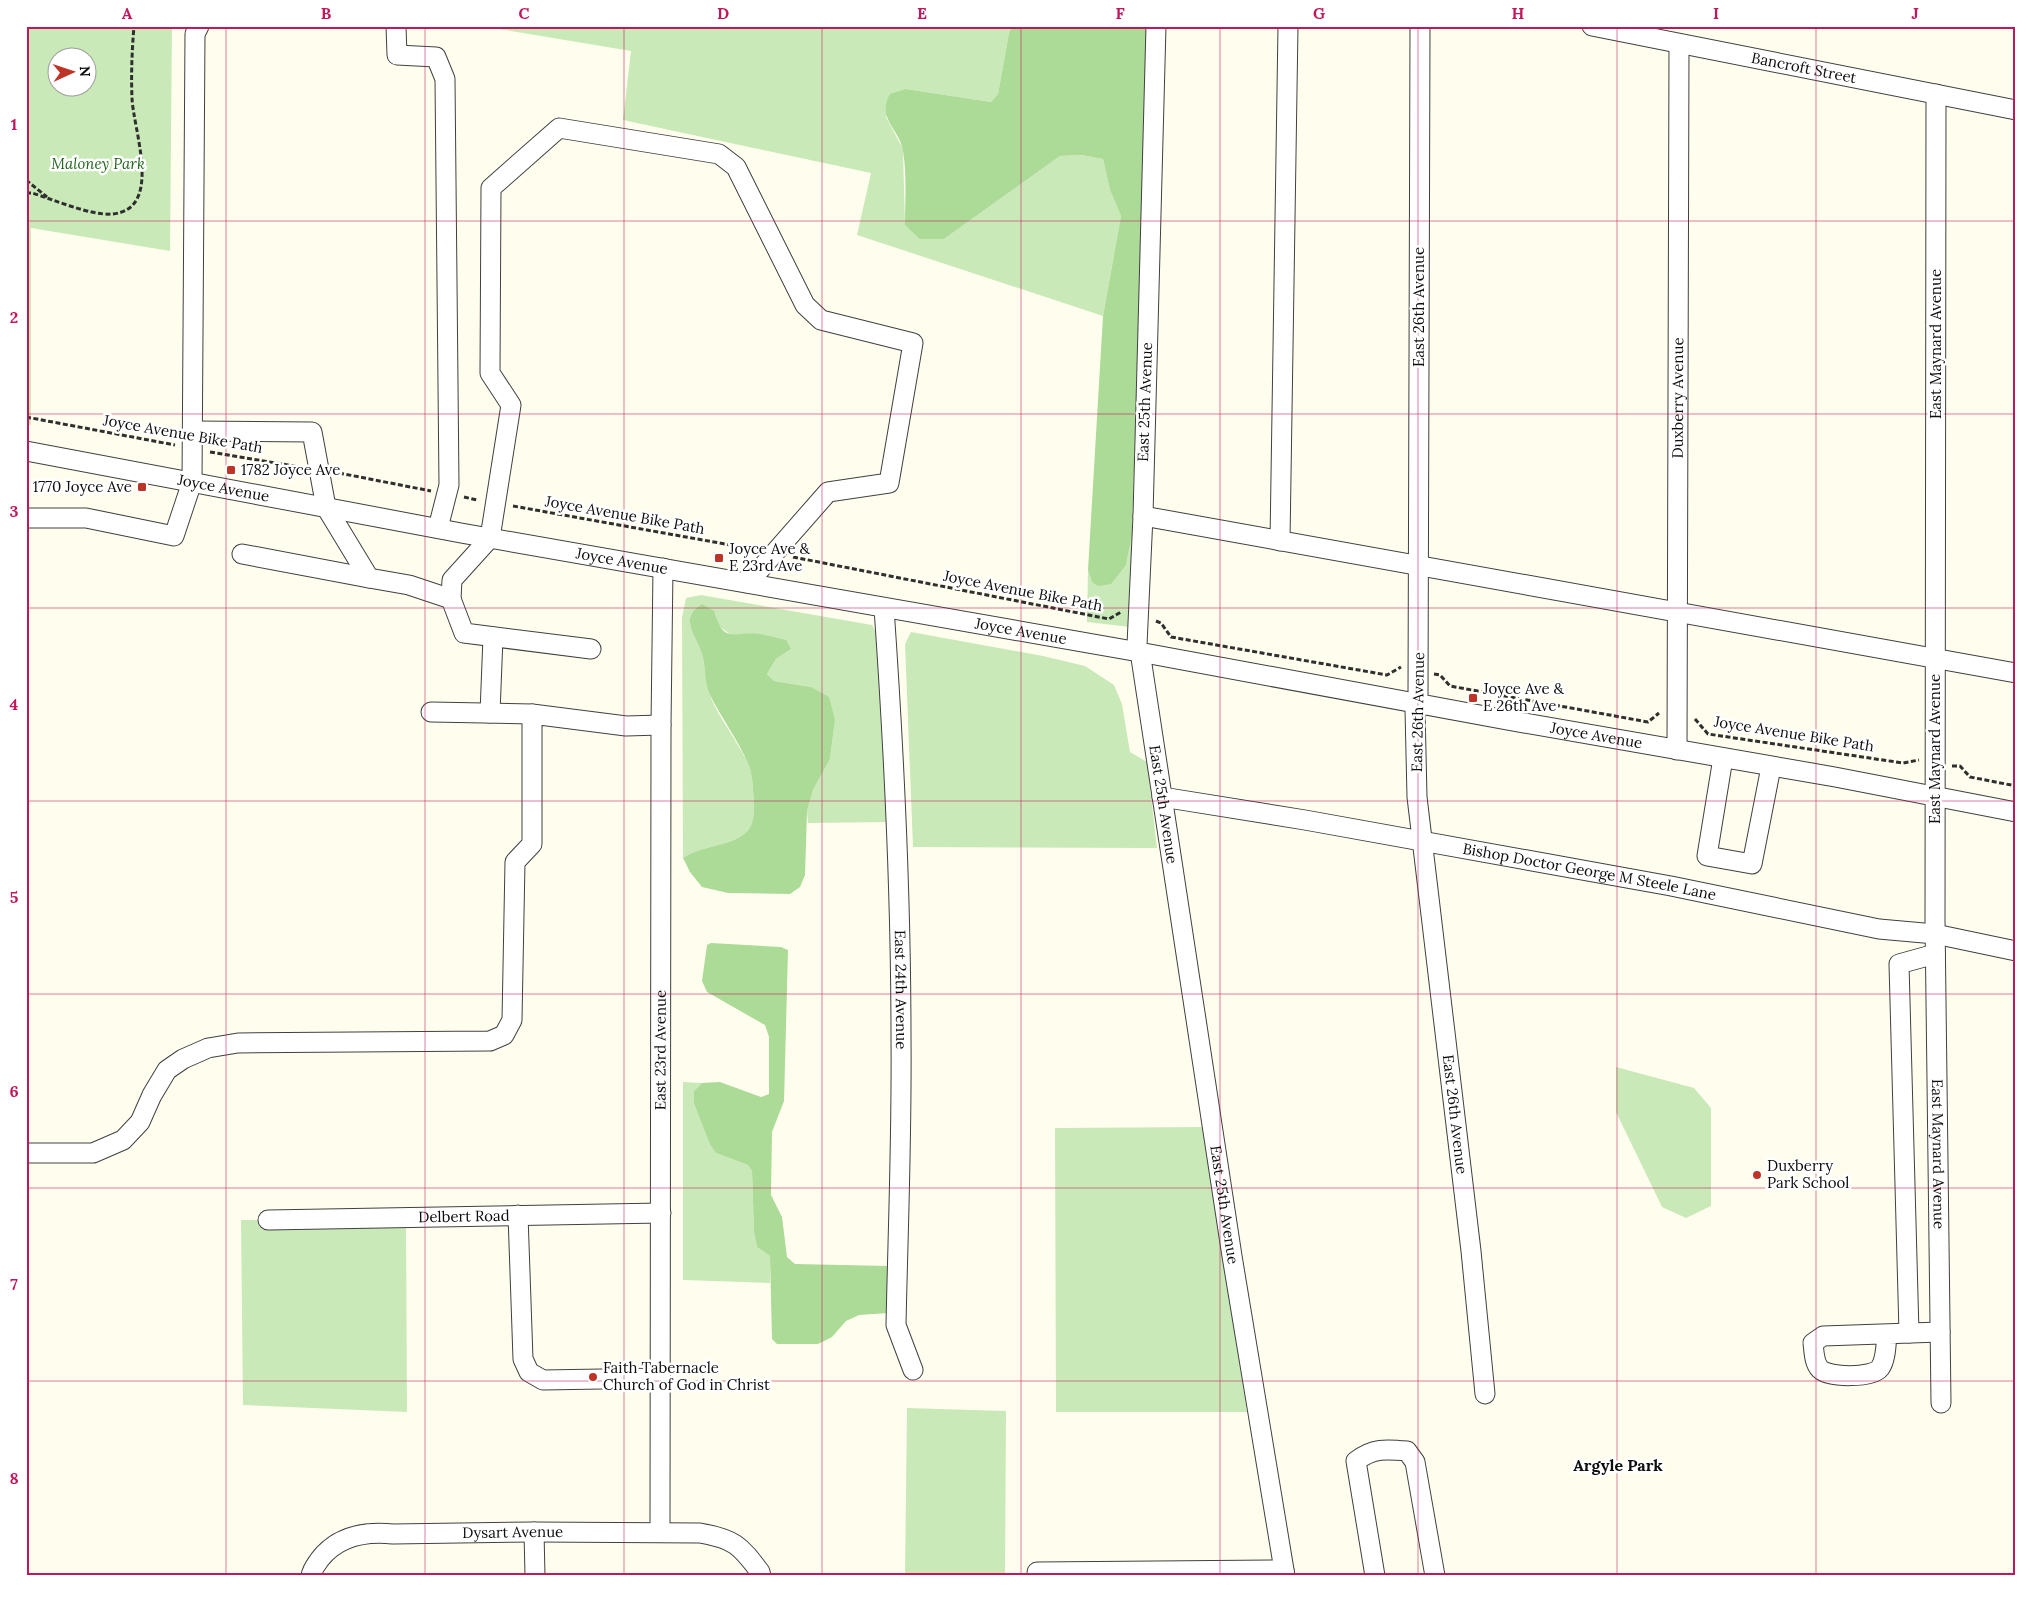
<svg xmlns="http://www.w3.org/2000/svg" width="2042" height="1602" font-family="Lora,serif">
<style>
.green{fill:#cae9b8;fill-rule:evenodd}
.forest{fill:#acda97}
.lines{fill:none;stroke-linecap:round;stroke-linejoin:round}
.minor-casing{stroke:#404040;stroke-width:21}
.path{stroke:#2f2f2f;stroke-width:3;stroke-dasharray:5 2.5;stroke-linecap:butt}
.minor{stroke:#fff;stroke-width:19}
.grid{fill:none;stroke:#c2185b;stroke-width:1;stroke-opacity:0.55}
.poi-dot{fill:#bd3426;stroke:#fff;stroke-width:2}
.labels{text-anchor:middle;stroke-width:5;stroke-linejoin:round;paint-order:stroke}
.street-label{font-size:15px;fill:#0d0d0d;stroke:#fff}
.park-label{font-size:15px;font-style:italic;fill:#23651e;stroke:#fff}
.poi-label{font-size:15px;fill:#0d0d0d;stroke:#fff;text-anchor:start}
.neighbourhood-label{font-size:16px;font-weight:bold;fill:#0d0d0d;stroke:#fff}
.neatline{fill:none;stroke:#c2185b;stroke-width:2}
.grid-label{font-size:16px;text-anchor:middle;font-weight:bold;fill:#c2185b}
</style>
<rect width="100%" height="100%" fill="#fffeee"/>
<path class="green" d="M26,26h146l-2,225 -139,-23v197l-5,-1zM58,58h30v30h-30z
M481,26h531l-3,7 -11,61 -7,8 -85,-13 -20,28 17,32 2,76 39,14 116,-83 21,-1 22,4 7,31 11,26 -18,100 -246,-81 14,-62 -248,-53 8,-69z
M1132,535l-2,92 -43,-5 1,-52 4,12 34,-17z
M701,595l171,30 11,20 9,177 -84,1 -1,-12 6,-21 17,-31 5,-39 -24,-33 -37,-6 -7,-7 9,-15 15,-10 -32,-15 -28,1 -12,-9 -17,-22c-24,14 -6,31 0,50 3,12 3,25 7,38 7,23 30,50 40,74 4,11 4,25 5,37 0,9 0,19 -5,26 -14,18 -46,15 -66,29l-1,-241 4,-19z
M911,632l132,24 42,10 29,19 8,19 8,48 17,10 10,86 -244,-1 -8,-203z
M1616,1067l78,21 17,20v98l-25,12 -24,-11 -46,-95z
M683,1082l19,1 -8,8 22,62 32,12 4,6 2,61 3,15 13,9v27l-87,-3z
M1203,1127l44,285h-191l-1,-284z
M406,1219l1,193 -164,-7 -2,-185z
M907,1408l99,3 -1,165h-100z"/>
<path class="forest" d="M1012,26h135l-15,509 -6,30 -15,19 -13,2 -6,-4 -4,-12 15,-254 18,-100 -11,-26 -7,-31 -22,-4 -21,1 -116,83h-24l-15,-14c0,-24 2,-50 -2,-74 -3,-22 -27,-32 -13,-57l16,-5 85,13 7,-8 11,-61z
M702,604l12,7c10,34 19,20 45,23 9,1 18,4 27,6l5,9 -15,10 -9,15 7,7 37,6 18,10 6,23 -5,39 -17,31 -6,21 -2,64 -5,12 -10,7 -62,-1 -26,-6 -12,-15 -7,-14c20,-14 52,-11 66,-29 5,-7 5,-17 5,-26 -1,-12 -1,-26 -5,-37 -10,-25 -27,-47 -39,-71 -6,-12 -4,-28 -8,-41 -6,-19 -24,-36 0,-50z
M711,943l70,4 7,3 -4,151 -12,31 -1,63 11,22 5,40 8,7 94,2 -1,47 -29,2 -13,6 -14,16 -14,7h-41l-5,-5 -2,-83 -13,-9 -3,-15 -2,-61 -4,-6 -32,-12 -6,-9 -16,-41v-12l8,-8 18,-1 41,15 8,-3v-57l-4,-12 -58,-33 -5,-11 5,-36z"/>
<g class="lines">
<defs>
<g id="minor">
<path d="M396,26l1,29 39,2 9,22 4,406 -11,43"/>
<path id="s1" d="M1156,26l-13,490 -6,129 4,13 91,598 53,320"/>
<path id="s2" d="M1420,26l-2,670 -3,13 2,88 54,454 14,143"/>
<path id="s3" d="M1592,26l424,84"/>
<path id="s4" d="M1936,94l-1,826 6,483"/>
<path d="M193,431l119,1 14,75 43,71 40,7 42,14"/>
<path id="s5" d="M26,451l435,82 678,119 368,68 328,57 181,35"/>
<path d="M1143,516l873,157"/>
<path d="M26,518h60l88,18 18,-54 3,-448 4,-8"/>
<path d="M1280,541l8,-515"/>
<path d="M242,554l127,24"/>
<path id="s6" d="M884,608c10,143 17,287 17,430 1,96 -3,192 -5,287l17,45"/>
<path d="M591,649l-127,-16 -13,-34 1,-19 38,-42 21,-133 -21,-32 1,-185 68,-60 160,26 17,13 69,138 16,15 92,23 -24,140 -61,9 -80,91"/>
<path d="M431,712l101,2"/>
<path d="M490,713l3,-76"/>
<path id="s7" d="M1677,750l2,-706"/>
<path d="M1723,758l-16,98 45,8 19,-97"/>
<path id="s8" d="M1162,797l143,23 366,66 208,43 56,5 81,17"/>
<path d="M26,1153h67l30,-13 17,-18 12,-27 15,-25 16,-11 25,-11 30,-5 252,-2 14,-6 8,-15 3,-158 17,-18v-130l94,12 35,-1"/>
<path d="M518,1215l5,144 6,13 14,8 118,-2"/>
<path id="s9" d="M268,1220l393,-7"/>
<path d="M1909,1333l-10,-369 36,-10"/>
<path d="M1887,1334c-1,10 -1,26 -7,34 -8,10 -51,10 -60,1 -6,-6 -6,-18 -7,-26l10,-7 117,-4"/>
<path d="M534,1532l1,44"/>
<path id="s10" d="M660,1532l1,-807 2,-157"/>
<path d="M1037,1572l247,-2"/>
<path id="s11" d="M311,1576c1,-7 5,-11 9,-17 18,-23 44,-28 73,-25l141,-2 166,1c34,6 40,12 60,39l1,4"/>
<path d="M1375,1576l-19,-115c17,-13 30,-12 51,-10l8,11 20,114"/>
</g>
</defs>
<use href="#minor" class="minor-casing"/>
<path class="path" d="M26,180l21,17
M26,193h6c20,6 59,23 80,21 52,-4 21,-85 20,-116 -1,-24 0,-48 2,-72
M26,417l149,28
M210,452l90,15
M339,473l92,18
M464,497l13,3
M513,506l240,43
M793,557l316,62 12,-7
M1156,621l5,2 10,14 216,38 14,-8
M1434,674l6,1 10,11 198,36 11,-9
M1695,719l13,15 195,29 16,-3
M1952,766h8l10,11 46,9"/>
<use href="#minor" class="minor"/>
</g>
<path class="grid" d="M226,26v1550M425,26v1550M624,26v1550M822,26v1550M1021,26v1550M1220,26v1550M1418,26v1550M1617,26v1550M1816,26v1550M26,221h1990M26,414h1990M26,608h1990M26,801h1990M26,994h1990M26,1188h1990M26,1381h1990"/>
<g class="poi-dot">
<rect x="226" y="465" width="10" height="10" rx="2.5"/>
<rect x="137" y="482" width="10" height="10" rx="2.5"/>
<rect x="714" y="553" width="10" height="10" rx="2.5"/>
<rect x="1468" y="693" width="10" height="10" rx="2.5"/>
<circle cx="1757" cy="1175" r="5"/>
<circle cx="593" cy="1377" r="5"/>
</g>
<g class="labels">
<g class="street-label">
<text dy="5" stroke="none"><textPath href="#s3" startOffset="216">Bancroft Street</textPath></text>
<text transform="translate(1419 307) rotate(-90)" y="5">East 26th Avenue</text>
<text transform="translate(1936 344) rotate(-90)" y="5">East Maynard Avenue</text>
<text dy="5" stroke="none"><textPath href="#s7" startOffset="352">Duxberry Avenue</textPath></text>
<text transform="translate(1145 402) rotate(-88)" y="5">East 25th Avenue</text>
<text transform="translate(183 434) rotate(10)" y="5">Joyce Avenue Bike Path</text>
<text dy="5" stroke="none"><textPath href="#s5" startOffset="201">Joyce Avenue</textPath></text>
<text transform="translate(625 515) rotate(10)" y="5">Joyce Avenue Bike Path</text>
<text dy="5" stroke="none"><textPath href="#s5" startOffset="606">Joyce Avenue</textPath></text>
<text transform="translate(1023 591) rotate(11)" y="5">Joyce Avenue Bike Path</text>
<text dy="5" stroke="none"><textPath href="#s5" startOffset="1011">Joyce Avenue</textPath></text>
<text transform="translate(1418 712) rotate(-89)" y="5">East 26th Avenue</text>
<text transform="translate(1794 734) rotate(9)" y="5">Joyce Avenue Bike Path</text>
<text dy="5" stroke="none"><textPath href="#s5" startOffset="1596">Joyce Avenue</textPath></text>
<text transform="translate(1935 749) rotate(-90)" y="5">East Maynard Avenue</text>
<text dy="5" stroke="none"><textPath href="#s1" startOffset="781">East 25th Avenue</textPath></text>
<text dy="5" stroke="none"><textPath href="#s8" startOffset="434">Bishop Doctor George M Steele Lane</textPath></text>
<text dy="5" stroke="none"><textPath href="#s6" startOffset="382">East 24th Avenue</textPath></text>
<text dy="5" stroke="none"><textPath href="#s10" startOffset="482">East 23rd Avenue</textPath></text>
<text dy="5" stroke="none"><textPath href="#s2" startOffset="1091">East 26th Avenue</textPath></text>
<text dy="5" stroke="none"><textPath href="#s4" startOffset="1060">East Maynard Avenue</textPath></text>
<text dy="5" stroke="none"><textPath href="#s1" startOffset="1186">East 25th Avenue</textPath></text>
<text dy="5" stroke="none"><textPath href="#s9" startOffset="196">Delbert Road</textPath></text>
<text dy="5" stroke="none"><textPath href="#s11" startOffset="220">Dysart Avenue</textPath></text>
</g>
<g class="park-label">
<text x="98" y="169">Maloney Park</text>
</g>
<g class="poi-label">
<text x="241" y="475">1782 Joyce Ave</text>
<text x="132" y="492" text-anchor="end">1770 Joyce Ave</text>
<text x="729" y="554">Joyce Ave &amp;<tspan x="729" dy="17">E 23rd Ave</tspan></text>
<text x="1483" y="694">Joyce Ave &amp;<tspan x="1483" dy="17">E 26th Ave</tspan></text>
<text x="1767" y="1171">Duxberry<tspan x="1767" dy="17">Park School</tspan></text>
<text x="603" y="1373">Faith Tabernacle<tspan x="603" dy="17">Church of God in Christ</tspan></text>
</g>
<g class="neighbourhood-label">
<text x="1618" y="1471">Argyle Park</text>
</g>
</g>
<rect width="2042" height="1602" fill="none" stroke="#ffffff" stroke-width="55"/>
<g transform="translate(72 72) rotate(87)"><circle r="24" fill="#ffffff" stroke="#9e9e9e"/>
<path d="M0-4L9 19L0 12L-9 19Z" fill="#bd3426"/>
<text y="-8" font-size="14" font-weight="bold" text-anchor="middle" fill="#0d0d0d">N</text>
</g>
<rect x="28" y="28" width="1986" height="1546" class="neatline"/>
<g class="grid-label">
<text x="127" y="19">A</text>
<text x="326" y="19">B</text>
<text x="524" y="19">C</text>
<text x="723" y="19">D</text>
<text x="922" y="19">E</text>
<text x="1120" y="19">F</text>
<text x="1319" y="19">G</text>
<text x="1518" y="19">H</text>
<text x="1716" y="19">I</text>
<text x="1915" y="19">J</text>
<text x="14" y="130">1</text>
<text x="14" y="323">2</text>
<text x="14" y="517">3</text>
<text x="14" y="710">4</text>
<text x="14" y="903">5</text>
<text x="14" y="1097">6</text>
<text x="14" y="1290">7</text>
<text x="14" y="1484">8</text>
</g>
</svg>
